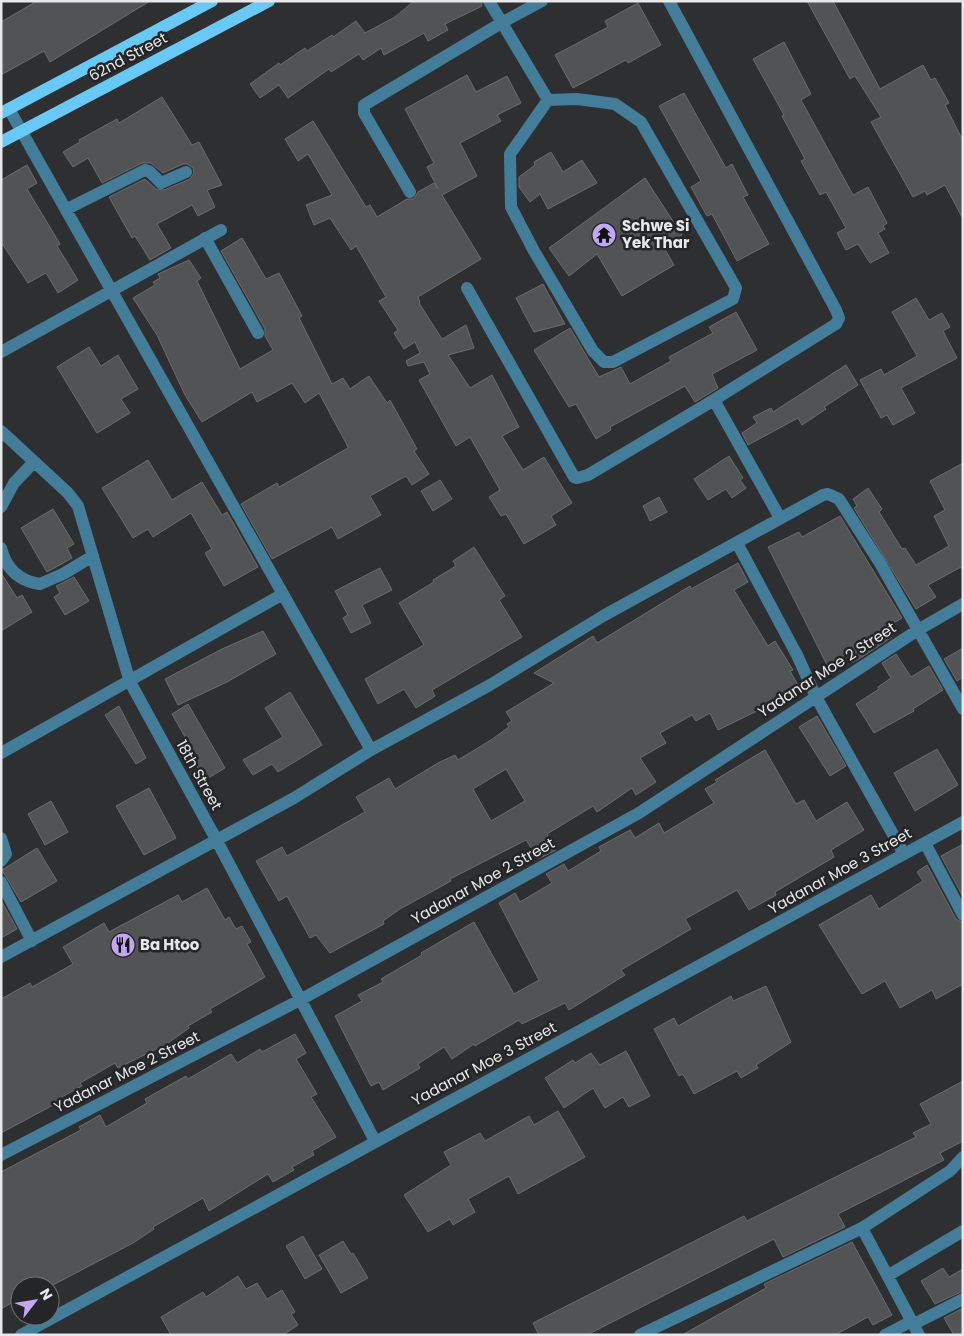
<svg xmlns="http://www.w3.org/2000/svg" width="964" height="1336" font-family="Poppins,sans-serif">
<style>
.building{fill:#525355;stroke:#6b6c6f;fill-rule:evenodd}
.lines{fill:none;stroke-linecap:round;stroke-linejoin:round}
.minor{stroke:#447d99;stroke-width:12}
.major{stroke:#69c9f6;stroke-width:12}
.labels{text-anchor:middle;stroke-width:5;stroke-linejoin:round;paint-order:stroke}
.street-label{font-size:15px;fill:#e7e8ea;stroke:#242527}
.poi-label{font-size:15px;font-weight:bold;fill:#e7e8ea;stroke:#242527;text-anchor:start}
</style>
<rect width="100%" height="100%" fill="#2d2f31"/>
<path class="building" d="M37,1h113l-100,61 -6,-11 -43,24v-53z
M414,1h67l1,5 -37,18 3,6 -20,11 -4,-8 -40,22 -3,-7 -18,12 -4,-6 -28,18 -2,-3 -41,29 -9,-13 -19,13 -10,-14 29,-21 1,2 25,-17 2,3 25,-16 1,2 23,-16 9,12 30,-16z
M807,1h26l47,88 43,-24 8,15 4,-2 14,25 -4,2 18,36v78l-18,-34 -18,10 -2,-4 -12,6 -42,-75 10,-5 -26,-41 -5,3z
M638,3l23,42 -33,18 -2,-3 -53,28 -18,-33 53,-28 -3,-6z
M784,42l27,52 -10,6 52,95 15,-8 19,36 -4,3 2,3 -7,4 11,20 -19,10 -12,-19 -12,6 -9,-17 9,-5 -20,-36 -6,3 -19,-34 4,-2 -23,-43 2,-1 -31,-56z
M467,75l9,17 31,-16 14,27 -24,12 4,6 -41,22 17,33 -35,19 39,64 -63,38 2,5 -1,1 23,36 24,-14 8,23 -26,7 22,33 22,-13 27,52 -17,9 21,34 21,-13 28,46 -21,13 5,9 -32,19 -18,-30 -5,2 -12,-19 11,-7 -30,-53 -14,9 -37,-66 11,-6 -6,-12 -16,4 -2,-5 14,-8 -5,-11 -11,7 -10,-16 4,-3 -19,-29 7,-4 -30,-51 -5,4 -21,-32 -16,7 -8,-20 26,-10 -24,-41 -10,7 -13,-22 28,-18 53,86 4,-2 7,12 30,-18h7l4,-7 16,-9 4,6 -11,-22 7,-4 -29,-54z
M684,93l42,75 6,-4 16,31 -5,2 26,47 -32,17 -25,-47 -5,2 -16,-29 10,-6 -42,-75z
M162,97l30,48 7,-3 23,43 -15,5 8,17 -17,9 -6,-11 -35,19 14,24 -21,12 -15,-24 -3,2 -23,-41 36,-18 11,10 8,1 26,-11 4,-6 -1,-5 -6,-4h-4l-20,9 -12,-10h-9l-40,20 -14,-25 -15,9 -10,-15 17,-10 -1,-2 38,-21 2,4z
M551,152l12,20 19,-12 15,23 -49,26 -8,-15 -10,8 -11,-15v-10l16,-12 -1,-3z
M27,165l10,18 -10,6 33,55 -3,2 21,34 -20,13 -12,-20 -18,10 -27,-41v-62z
M645,178l37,57 -19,11 11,19 -52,31 -25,-42 -28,22 -20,-28z
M242,238l24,41 13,-6 23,43 -3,2 33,66 11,-6 7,11 19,-13 18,27 3,-3 27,49 -3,2 15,23 -17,11 -6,-9 -36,20 11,19 -43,24 -6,-12 -60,32 -31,-55 36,-21 2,4 69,-39 -2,-5 -27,-50 -14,10 -13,-20 -35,19 -5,-10 -50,30 -17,-27 -28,-60 -24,-37 22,-13 -2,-3 7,-4 -2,-4 31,-14 12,18 -4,3 43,88 33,-19 -8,-14v-7l-44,-78z
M543,284l22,40 -31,8 -18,-34z
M916,298l13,22 13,-7 8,14 -7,4 14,27 -56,30 14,25 -22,12 -6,-10 -6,3 -21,-38 21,-11 3,6 33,-19 -25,-44z
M736,312l21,38 -45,24 6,14 -23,14 -10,-16 -75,41 1,3 -15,9 -20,-35 -7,3 -35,-57 36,-22 29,49 22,-10 9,17 41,-23 -2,-4 44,-24 -4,-6z
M89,347l12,19 17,-11 20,34 -17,10 9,14 -33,20 -40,-66z
M846,365l12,20 -34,22 2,2 -24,16 -4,-7 -50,27 -6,-12 15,-10 -4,-6 18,-9 2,4z
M729,456l14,22 -3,2 6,8 -14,10 -6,-9 -18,11 -14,-21z
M148,460l24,40 30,-18 20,33 5,-3 31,55 -34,19 -19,-33 7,-4 -21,-36 -38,24 -5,-8 -15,9 -31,-50z
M963,463v108l-2,-4 -33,18 8,12 -20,12 -62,-101 3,-2 -4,-7 15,-11 14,21 -3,3 23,37 3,-1 11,17 33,-19 -15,-30 11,-6 -15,-29z
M440,480l12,19 -19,12 -12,-20z
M659,497l8,15 -17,9 -7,-15z
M53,509l21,35 -7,4 5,10 -25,14 -26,-44z
M840,516l62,102 -17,10 7,9 -33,22 -8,4 -4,-9 -20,11 -59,-118 31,-15 3,5z
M474,547l31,49 -6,4 23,37 -90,53 3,6 -19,12 -12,-19 -26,15 -13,-25 59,-34 -25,-42 35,-21 -1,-2 23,-14 -3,-5z
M738,563l10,19 -14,8 34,56 7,-5 18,29 -3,1 8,14 -41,26 -39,19 -8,-17 -14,8 -4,-6 -32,18 6,10 -26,15 16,24 -20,13 -4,-7 -35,24 -4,-6 -46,28 9,16 -18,9 -12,-19 -76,39 1,2 -51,28 -17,12 1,3 -54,29 -14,-18 -6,3 -23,-42 -8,5 -23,-40 26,-14 5,9 78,-44 -9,-15 33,-19 6,11 43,-26 17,-8 3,5 33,-20 18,-13 -2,-3 5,-3 -6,-9 48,-29 -20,-10 59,-37 4,7 93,-57 1,3zM506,769l19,32 -34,20 -18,-32z
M380,568l12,22 -30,15 9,18 -20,10 -8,-15 5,-3 -13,-24z
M1,573l16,25 5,-3 10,17 -31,19z
M74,577l15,24 -24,14 -11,-18 6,-4 -4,-7z
M263,631l13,23 -49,28 -49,23 -13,-26 57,-30z
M963,648v29l-6,4 -13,-22z
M896,654l15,23 18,-11 14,24 -30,19 1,2 -40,22 -18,-29 23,-15 -1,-2 13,-9 -9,-15z
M290,692l32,53 -44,27 -6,-8 -19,11 -10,-15 40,-23 -18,-29z
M188,704l37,64 -20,12 -13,-22 4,-2 -24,-42z
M119,706l27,52 -10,6 -31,-49z
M817,716l29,50 -16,10 -31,-49z
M937,749l21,36 -43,26 -21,-38z
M765,750l31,54 8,-4 12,21 31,-19 17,28 -33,20 3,7 -59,35 1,3 -27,15 -12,-20 -52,29 6,10 -70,41 4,5 -56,35 -4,-7 -43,21 -3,-4 -44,26 -1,-2 -22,15 -8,-12 -26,17 2,4 -37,22 -4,-8 -8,4 -36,-70 27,-15 -4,-6 25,-13 -2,-3 41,-24 -1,-2 53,-31 40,72 25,-14 -40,-77 16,-10 5,9 32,-19 -6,-9 18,-10 4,7 33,-20 -2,-4 31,-17 5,8 24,-15 5,10 50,-30 -9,-14 12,-7 -2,-2z
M149,788l27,50 -32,17 -28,-49z
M51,801l17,31 -23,13 -17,-31z
M963,844v53l-22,-41z
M37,848l20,33 -36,21 -19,-32z
M927,865l29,54 7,4v61l-27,15 -4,-9 -32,18 -15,-27 -23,13 -43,-69 52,-30 8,14 44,-28 -6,-9z
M207,888l18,32 4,-3 7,12 6,-3 9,16 -4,2 18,33 -55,32 2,3 -24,14 1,2 -21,15 -50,25 -3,-5 -35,20 2,3 -26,14 1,3 -56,30v-134l29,-16 2,4 41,-23 -10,-17 41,-24 5,9 69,-37 4,7z
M1,900l16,29 -16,9z
M766,986l25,56 -35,23 2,3 -17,10 -4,-7 -43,23 -11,-20 -4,2 -25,-47 20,-11 4,8 53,-30 2,5z
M295,1034l11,19 -10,6 21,35 -6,3 25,40 -24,14 2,4 -22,12 2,3 -21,12 -5,-8 -59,37 -6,-13 -50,29 1,2 -21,14 -82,43 -3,-6 -11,6h-17v12l-19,11v-137l80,-42 -2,-3 21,-12 6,12 41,-24 -2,-4 41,-23 2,3 43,-25 6,9 23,-14 2,3z
M626,1051l24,45 -21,11 -6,-10 -18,11 -12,-20 -29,20 -19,-30 28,-18 2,3 16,-10 9,12z
M963,1081v60l-23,12 4,7 -106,54 7,13 -62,30 -9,-18 -187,96h-48l-6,-12 211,-107 3,5 169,-84 -3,-4 18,-9 -11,-20z
M558,1111l27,46 -67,37 -9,-18 -41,23 7,13 -22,13 -3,-6 -22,13 -24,-37 47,-30 -7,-13 36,-19 5,8 44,-25 5,9z
M303,1236l19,33 -17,10 -19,-33z
M343,1241l8,13 2,-1 15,25 -27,15 -22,-38z
M852,1242l40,73 -19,10 -5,-8 -33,18h-153l84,-47 -2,-4z
M943,1268l6,9 14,-8v22l-28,13 -14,-23z
M238,1276l8,13 11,-6 10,16 15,-9 13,22 -4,2 7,11 -15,10h-112l-10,-18 42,-25 3,5z
M963,1308v27h-9l-10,-17z"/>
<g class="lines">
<path class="minor" d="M489,1l59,99
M577,99l38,5 26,18 95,166 -3,11 -120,63h-9l-11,-11 -59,-100 -23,-44 -1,-53 38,-54z
M9,109l362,641
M410,192l-46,-79v-8l139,-83 39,-21
M67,209l78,-39 4,1 12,12 25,-11
M205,238l53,95
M467,288l107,189 3,1 11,-3 116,-69 132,-82 3,-6 -3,-8 -167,-309
M1,352l220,-122
M714,400l66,118
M1,431l67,62 10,13 52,176 86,157 159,302
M1,507l13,-24 20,-21
M737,543l60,112 19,42 88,157
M1,548c5,21 18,33 39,36l23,-10 30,-18
M1,753l282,-159
M1,838l5,16 -5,7
M925,843l38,72
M1,882l31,59
M1,957l293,-159 77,-48 119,-65 113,-69 220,-121 5,-1 11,5 41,64 83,146
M1,1155l299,-155 339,-187 279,-183 45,-26
M862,1228l88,-57 13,-14
M889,1275l74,-44
M914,1324l49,-25
M21,1335l942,-513
M640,1335l222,-107 57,107
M885,1335l27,-14"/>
<path class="major" d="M1,113l211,-112
M1,142l268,-141"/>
</g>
<defs>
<symbol id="temple-disc" viewBox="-11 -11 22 22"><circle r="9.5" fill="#c2a8f2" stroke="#242527"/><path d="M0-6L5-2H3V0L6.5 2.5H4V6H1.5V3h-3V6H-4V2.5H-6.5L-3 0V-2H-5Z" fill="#111"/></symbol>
<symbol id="restaurant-disc" viewBox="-11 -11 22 22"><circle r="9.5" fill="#c2a8f2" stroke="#242527"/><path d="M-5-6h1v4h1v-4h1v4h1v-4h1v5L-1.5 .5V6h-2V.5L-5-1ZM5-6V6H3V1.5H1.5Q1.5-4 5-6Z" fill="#111"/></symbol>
</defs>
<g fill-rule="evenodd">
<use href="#temple-disc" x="590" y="221" width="28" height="28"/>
<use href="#restaurant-disc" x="109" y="931" width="28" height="28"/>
</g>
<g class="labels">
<g class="street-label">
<text transform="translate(128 57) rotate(-28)" y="5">62nd Street</text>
<text transform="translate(827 670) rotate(-33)" y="5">Yadanar Moe 2 Street</text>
<text transform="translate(199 775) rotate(61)" y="5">18th Street</text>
<text transform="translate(840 871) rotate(-29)" y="5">Yadanar Moe 3 Street</text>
<text transform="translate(483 881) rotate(-29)" y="5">Yadanar Moe 2 Street</text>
<text transform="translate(484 1064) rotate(-28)" y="5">Yadanar Moe 3 Street</text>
<text transform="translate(127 1072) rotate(-27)" y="5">Yadanar Moe 2 Street</text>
</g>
<g class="poi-label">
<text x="622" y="231">Schwe Si<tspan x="622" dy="17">Yek Thar</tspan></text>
<text x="140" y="950">Ba Htoo</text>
</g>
</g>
<rect width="964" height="1336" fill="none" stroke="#e7e8ea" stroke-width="5"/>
<g transform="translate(35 1301) rotate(59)"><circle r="24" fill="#242527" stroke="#727375"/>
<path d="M0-4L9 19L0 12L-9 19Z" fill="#c2a8f2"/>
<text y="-8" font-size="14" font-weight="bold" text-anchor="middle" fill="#e7e8ea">N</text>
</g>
</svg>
